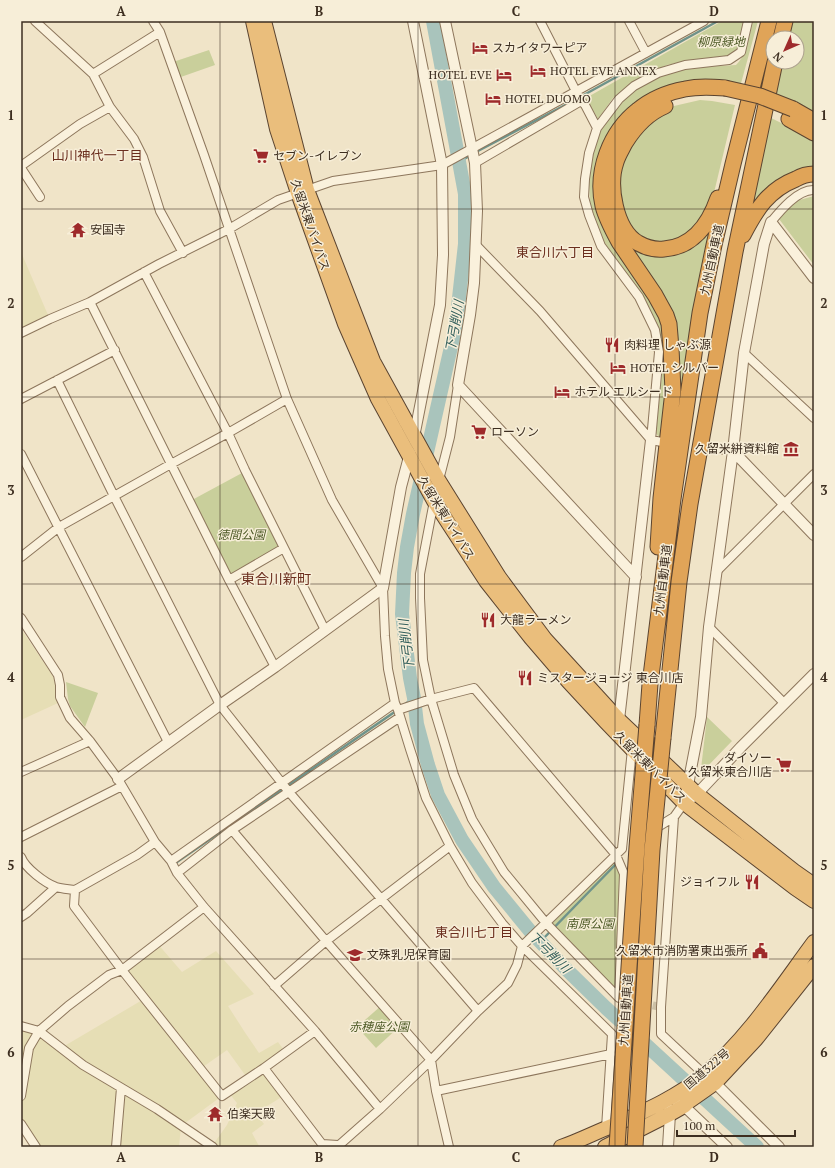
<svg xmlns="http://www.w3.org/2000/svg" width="835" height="1168" font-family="'PT Serif','Noto Sans JP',serif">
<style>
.farmland{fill:#e6deb5}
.green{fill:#c9cf9b}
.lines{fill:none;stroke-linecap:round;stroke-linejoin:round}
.stream{stroke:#6f938a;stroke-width:2.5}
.river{stroke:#a9c4bc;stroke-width:14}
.minor-tunnel{stroke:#ccc0a6;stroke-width:8;stroke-dasharray:8 4;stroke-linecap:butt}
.minor-casing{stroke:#8d765c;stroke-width:10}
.tertiary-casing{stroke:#8d765c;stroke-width:12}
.trunk-casing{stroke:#5b4430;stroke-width:16}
.motorway-casing{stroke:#5b4430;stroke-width:17}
.minor{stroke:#faf1dc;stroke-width:8}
.tertiary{stroke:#faf1dc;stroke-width:10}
.trunk{stroke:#eabe7c;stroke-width:14}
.motorway{stroke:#e0a458;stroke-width:15}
.motorway-bridge-casing{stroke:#5b4430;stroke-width:17;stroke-linecap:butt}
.motorway-bridge{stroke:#e0a458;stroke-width:15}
.grid{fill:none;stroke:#3d2e20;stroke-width:1;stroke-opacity:0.55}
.labels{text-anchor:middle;stroke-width:3;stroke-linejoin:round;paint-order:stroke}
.park-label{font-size:12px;font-style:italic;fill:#4d5a26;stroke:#f7eed8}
.poi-label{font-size:12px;fill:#3d2e20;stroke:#f7eed8;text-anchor:start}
.street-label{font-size:12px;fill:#3d2e20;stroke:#f7eed8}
.neighbourhood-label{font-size:13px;fill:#6b2e1e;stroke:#f7eed8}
.water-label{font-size:13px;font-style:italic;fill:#2f5d5a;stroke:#f7eed8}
.quarter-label{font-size:14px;fill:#6b2e1e;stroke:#f7eed8}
.neatline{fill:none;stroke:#3d2e20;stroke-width:1.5}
.grid-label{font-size:13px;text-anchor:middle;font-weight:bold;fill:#3d2e20}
</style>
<rect width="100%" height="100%" fill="#f0e4c8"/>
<path class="farmland" d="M21,252l27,63 -27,13z
M21,632h2l30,44 4,11 -1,11 2,5 -37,17z
M157,943l25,29 34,-21 38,43 -26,12 18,28 13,19 19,-11 8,11 -24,16 23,26 -18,11 -11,8 8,10 -12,9 7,13h-47l15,-21 10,-22 -9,-11 20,-13 -21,-29 -27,19 22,27 -41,30 -2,21h-143l-15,-23v-98l40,22 83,-49 -22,-29z"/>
<path class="green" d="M722,21h22l-5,26 -8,10 -45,4 -19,4 -32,16 -22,17 -15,21 -12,-21z
M753,21h5l-18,66 -74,2 -70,98 62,123 7,29 2,65 -4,33 -5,-1 -2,-3 6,-60v-24l-19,-52 -38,-53 -12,-31 -3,-11 -1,-20 3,-29 11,-27 23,-29 11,-8 22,-13 26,-8 51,-3c11,-10 13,-30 17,-44z
M793,21h21v93l-40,-16 8,-36h15v-24h-9z
M209,50l6,15 -37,13 -5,-16z
M700,100l12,1 23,4 -23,96 -25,38 -29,6 -25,-12 -13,-25 -2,-38 16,-32 26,-25 14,-7z
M769,117l45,22v30l-66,43z
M814,196v69l-35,-46 3,-4 14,-14z
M714,218l-37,194 2,-51 -55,-126 33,20z
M242,473l36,72 -1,3 -45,27 -4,-3 -36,-72z
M66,682l32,11 -13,34 -15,-21 -2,-7z
M707,717l25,24 -29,30 -2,-2z
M616,855l8,19 -5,124 -73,-75z
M382,1005l18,21 -24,22 -19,-21z"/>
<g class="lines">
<path class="stream" d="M476,152l95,-50 147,-81
M459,162l12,-7
M405,704l9,-6
M177,862l219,-151
M540,942l77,-79"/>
<path class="river" d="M433,21l32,173v50l-9,81 -43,189 -6,33 -3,26 -2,41 8,64 4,20 3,26 11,41 10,30 24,45 32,47 36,44 36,38 40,39 151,139"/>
<path class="minor-tunnel" d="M641,1003l20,4"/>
<defs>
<path id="minor" d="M35,21l58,53 17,33 24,32 9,18 17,54 23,42
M153,21l7,11 44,123 83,244 45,101 51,88 2,48 3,33 7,34
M540,21l41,80 4,4 12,23 -8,25 -4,26 -1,18 5,18 12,31 38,51 16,33 4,22 -8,88
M629,21l17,32
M93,74l67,-42
M597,128l22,-29 15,-13 24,-13 27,-8 44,-5 12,-8 7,-31
M475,163l106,-62
M21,166l59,-42 30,-17
M21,168l19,29
M771,222c9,-11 27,-33 43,-32
M476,245l64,66 111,129 11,2
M144,272l84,161 17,37 80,160
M21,333l29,-14 40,-17
M744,353l70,65
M57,380l57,116 106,209 69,87 189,219
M21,399l94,-49
M713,448l20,3
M21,454l147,288
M439,480l11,-43 8,-52
M21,557l38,-30 112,-63 57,-31 59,-34
M716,572l98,-98
M229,580l55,-32
M21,618l37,57 2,10v12l10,21 20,23 28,38 37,63 16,19 6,12 27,34 111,124 65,78
M709,627l75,76
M275,667l-46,-87 -139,-278 69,-38 70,-35 49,-29 55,-19 109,-16 262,-144
M398,710l33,-11 43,-11 142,167 8,19 -5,124 -73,-75 -42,-51 -32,-53 -18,-44 -23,-76 -8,-39 -3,-62v-24l14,-73
M21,772l69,-31
M684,803l-10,14 -13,190v27l46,43
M232,830l94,111 105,119 5,31 13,56
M653,830l21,-13
M21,837l101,-51
M21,857c4,11 24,26 35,30 6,2 13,2 19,3l62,-35 18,-13
M171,861l224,-158 3,7 12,39 16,49 24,48 22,37 30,40 20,23 90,88 -6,94
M177,873l55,-43 168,-113
M75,890l-1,16 48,64 100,126 42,-28 51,-37
M21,917l6,-4 29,-26
M274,986l52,-45 124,-95
M21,1026l18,5 44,34 74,44 56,38
M264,1068l58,76 16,1
M436,1091l175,-37
M21,1096l8,-48 10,-17 29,-25 41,-31 13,-5 82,-63
M21,1124l15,23
M116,1147l5,-59
M337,1147l43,-38 51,-49 47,-49 30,-28 9,-18 5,-19 100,-97 10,-100"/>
<path id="tertiary" d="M413,21l29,144 1,90 -3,50 -26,132
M445,21l30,142 2,48 -3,72 -4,32 -12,70 178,192
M771,222l43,56
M733,451l81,84
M619,720l32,-280
M118,779l102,-74 55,-38 108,-79 18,-101 9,-34
M687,790l14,-73 8,-90 24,-176 11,-98 20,-109 7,-22
M684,803l13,-9 44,-47 73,-73
M715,1083l64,64
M678,1104l6,2 43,41
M668,1147l2,-33 -1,-5"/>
<path id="trunk" d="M253,21l24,108 21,64 47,131 33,75 56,102 52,80 45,57 37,43 38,41 78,81 111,85 19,13
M264,21l43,169 66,171 66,120 60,96 46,62 74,81 78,74 97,77 20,14
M561,1147c18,-6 35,-15 53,-22 31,-14 63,-28 90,-50 44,-37 76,-87 110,-133
M605,1147l65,-33 14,-8 4,-4 27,-19 41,-44 58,-73"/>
<path id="motorway" d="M781,38l4,-17
M665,106c-17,7 -30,21 -40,37 -3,6 -7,12 -9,19 -8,23 -1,67 22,81 7,4 17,7 26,6 29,-2 45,-25 54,-51
M793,109l21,12
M789,119l25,14
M743,235c13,-25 25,-45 53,-56 5,-3 12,-5 18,-5
M658,547l3,-49 12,-107 -2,-43 -2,-24 -3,-9 -11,-20 -36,-53c-6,-11 -13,-24 -16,-36 -8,-35 7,-74 35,-96 13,-11 31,-18 47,-21 14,-3 27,-2 40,-1
M647,725l3,-41 23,-185 27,-186 14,-68 19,-81 36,-143
M663,738l16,-156 11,-78 45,-252 40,-190"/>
</defs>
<use href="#minor" class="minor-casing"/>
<use href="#tertiary" class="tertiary-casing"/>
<use href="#trunk" class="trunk-casing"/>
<use href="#motorway" class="motorway-casing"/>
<use href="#minor" class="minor"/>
<use href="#tertiary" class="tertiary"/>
<use href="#trunk" class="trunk"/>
<use href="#motorway" class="motorway"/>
<defs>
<path id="motorway-bridge" d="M725,88l35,8 33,13
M617,1147l20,-300 10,-122
M635,1147l17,-297 11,-112"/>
</defs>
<use href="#motorway-bridge" class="motorway-bridge-casing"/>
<use href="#motorway-bridge" class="motorway-bridge"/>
</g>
<path class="grid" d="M220,21v1126M418,21v1126M615,21v1126M21,209h793M21,397h793M21,584h793M21,771h793M21,959h793"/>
<defs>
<symbol id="hotel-bare" viewBox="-9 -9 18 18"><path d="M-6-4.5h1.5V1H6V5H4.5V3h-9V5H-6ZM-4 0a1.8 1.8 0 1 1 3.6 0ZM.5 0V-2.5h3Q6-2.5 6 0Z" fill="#9e2a2b" stroke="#f7eed8" stroke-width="2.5" paint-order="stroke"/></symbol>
<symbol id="supermarket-bare" viewBox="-9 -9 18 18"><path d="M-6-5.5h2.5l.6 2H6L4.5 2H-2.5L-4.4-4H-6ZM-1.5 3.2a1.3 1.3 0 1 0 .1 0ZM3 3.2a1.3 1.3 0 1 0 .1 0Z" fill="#9e2a2b" stroke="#f7eed8" stroke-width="2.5" paint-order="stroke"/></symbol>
<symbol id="temple-bare" viewBox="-9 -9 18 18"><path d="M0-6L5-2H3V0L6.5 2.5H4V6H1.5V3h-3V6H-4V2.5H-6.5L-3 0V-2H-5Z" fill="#9e2a2b" stroke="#f7eed8" stroke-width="2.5" paint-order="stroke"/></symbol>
<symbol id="restaurant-bare" viewBox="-9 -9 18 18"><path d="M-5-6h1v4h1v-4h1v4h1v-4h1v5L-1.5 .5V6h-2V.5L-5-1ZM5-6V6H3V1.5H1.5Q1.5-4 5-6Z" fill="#9e2a2b" stroke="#f7eed8" stroke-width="2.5" paint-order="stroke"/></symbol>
<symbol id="museum-bare" viewBox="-9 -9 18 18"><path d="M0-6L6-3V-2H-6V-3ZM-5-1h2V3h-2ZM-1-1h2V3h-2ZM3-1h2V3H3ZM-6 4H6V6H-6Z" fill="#9e2a2b" stroke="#f7eed8" stroke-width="2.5" paint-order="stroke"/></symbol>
<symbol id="civic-bare" viewBox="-9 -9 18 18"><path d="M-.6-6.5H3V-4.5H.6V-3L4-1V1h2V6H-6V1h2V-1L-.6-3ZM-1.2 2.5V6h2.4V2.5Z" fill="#9e2a2b" stroke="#f7eed8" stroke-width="2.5" paint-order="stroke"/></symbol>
<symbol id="school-bare" viewBox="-9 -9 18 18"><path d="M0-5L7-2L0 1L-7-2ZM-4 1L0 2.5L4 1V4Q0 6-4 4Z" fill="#9e2a2b" stroke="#f7eed8" stroke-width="2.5" paint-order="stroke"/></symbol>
</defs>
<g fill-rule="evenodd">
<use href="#hotel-bare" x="469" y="37" width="22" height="22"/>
<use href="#hotel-bare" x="527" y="60" width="22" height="22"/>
<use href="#hotel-bare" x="493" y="64" width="22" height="22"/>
<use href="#hotel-bare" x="482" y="88" width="22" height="22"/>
<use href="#supermarket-bare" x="250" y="145" width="22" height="22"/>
<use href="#temple-bare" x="67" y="219" width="22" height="22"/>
<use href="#restaurant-bare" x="601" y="334" width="22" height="22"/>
<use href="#hotel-bare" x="607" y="357" width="22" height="22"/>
<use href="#hotel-bare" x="551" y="381" width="22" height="22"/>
<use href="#supermarket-bare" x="468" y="421" width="22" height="22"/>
<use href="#museum-bare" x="780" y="438" width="22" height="22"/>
<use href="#restaurant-bare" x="477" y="609" width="22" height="22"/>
<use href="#restaurant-bare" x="514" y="667" width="22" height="22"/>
<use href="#supermarket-bare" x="773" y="754" width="22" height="22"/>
<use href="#restaurant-bare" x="741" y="871" width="22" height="22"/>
<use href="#civic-bare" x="749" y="940" width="22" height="22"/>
<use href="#school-bare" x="344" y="944" width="22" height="22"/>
<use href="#temple-bare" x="204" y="1103" width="22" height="22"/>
</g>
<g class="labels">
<g class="park-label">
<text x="721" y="46">柳原緑地</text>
<text x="241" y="539">徳間公園</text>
<text x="590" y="928">南原公園</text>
<text x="379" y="1031">赤穂座公園</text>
</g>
<g class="poi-label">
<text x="492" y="52">スカイタワーピア</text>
<text x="550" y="75">HOTEL EVE ANNEX</text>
<text x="492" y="79" text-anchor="end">HOTEL EVE</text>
<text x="505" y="103">HOTEL DUOMO</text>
<text x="273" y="160">セブン-イレブン</text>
<text x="90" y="234">安国寺</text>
<text x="624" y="349">肉料理 しゃぶ源</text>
<text x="630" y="372">HOTEL シルバー</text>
<text x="574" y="396">ホテル エルシード</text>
<text x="491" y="436">ローソン</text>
<text x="779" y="453" text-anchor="end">久留米絣資料館</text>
<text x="500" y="624">大龍ラーメン</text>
<text x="537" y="682">ミスタージョージ 東合川店</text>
<text x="772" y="762" text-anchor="end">ダイソー<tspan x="772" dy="14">久留米東合川店</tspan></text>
<text x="740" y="886" text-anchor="end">ジョイフル</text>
<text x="748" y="955" text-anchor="end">久留米市消防署東出張所</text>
<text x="367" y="959">文殊乳児保育園</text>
<text x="227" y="1118">伯楽天殿</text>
</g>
<g class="street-label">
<text transform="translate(310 225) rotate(71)" y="4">久留米東バイパス</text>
<text transform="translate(712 260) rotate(-78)" y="4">九州自動車道</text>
<text transform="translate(446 518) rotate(58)" y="4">久留米東バイパス</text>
<text transform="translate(663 580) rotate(-83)" y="4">九州自動車道</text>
<text transform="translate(650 767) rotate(45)" y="4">久留米東バイパス</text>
<text transform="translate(626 1010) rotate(-86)" y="4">九州自動車道</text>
<text transform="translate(707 1069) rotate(-40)" y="4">国道322号</text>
</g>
<g class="neighbourhood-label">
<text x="97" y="160">山川神代一丁目</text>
<text x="555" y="257">東合川六丁目</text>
<text x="474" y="937">東合川七丁目</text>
</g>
<g class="water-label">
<text transform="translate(454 326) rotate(-80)" y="5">下弓削川</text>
<text transform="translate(406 645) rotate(-97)" y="5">下弓削川</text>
<text transform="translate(550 952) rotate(45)" y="5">下弓削川</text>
</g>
<g class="quarter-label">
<text x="276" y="584">東合川新町</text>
</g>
</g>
<rect width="835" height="1168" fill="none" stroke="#f7eed8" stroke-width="44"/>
<g transform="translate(785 50) rotate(225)"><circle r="19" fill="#f7eed8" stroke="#ada18e"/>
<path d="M0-3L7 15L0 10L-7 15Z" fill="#9e2a2b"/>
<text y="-6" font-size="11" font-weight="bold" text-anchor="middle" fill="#3d2e20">N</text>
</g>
<path d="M677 1130v6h118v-6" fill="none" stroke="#3d2e20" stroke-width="2"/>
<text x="683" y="1130" font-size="12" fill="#3d2e20" stroke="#f7eed8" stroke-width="3" paint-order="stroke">100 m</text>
<rect x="22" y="22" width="791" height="1124" class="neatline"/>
<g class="grid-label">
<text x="121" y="16">A</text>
<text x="319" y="16">B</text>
<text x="516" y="16">C</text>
<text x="714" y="16">D</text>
<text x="11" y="120">1</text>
<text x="824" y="120">1</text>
<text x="11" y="308">2</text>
<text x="824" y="308">2</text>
<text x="11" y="495">3</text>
<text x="824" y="495">3</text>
<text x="11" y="682">4</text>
<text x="824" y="682">4</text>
<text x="11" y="870">5</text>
<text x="824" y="870">5</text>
<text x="11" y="1057">6</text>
<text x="824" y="1057">6</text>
<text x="121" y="1162">A</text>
<text x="319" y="1162">B</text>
<text x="516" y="1162">C</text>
<text x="714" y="1162">D</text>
</g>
</svg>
